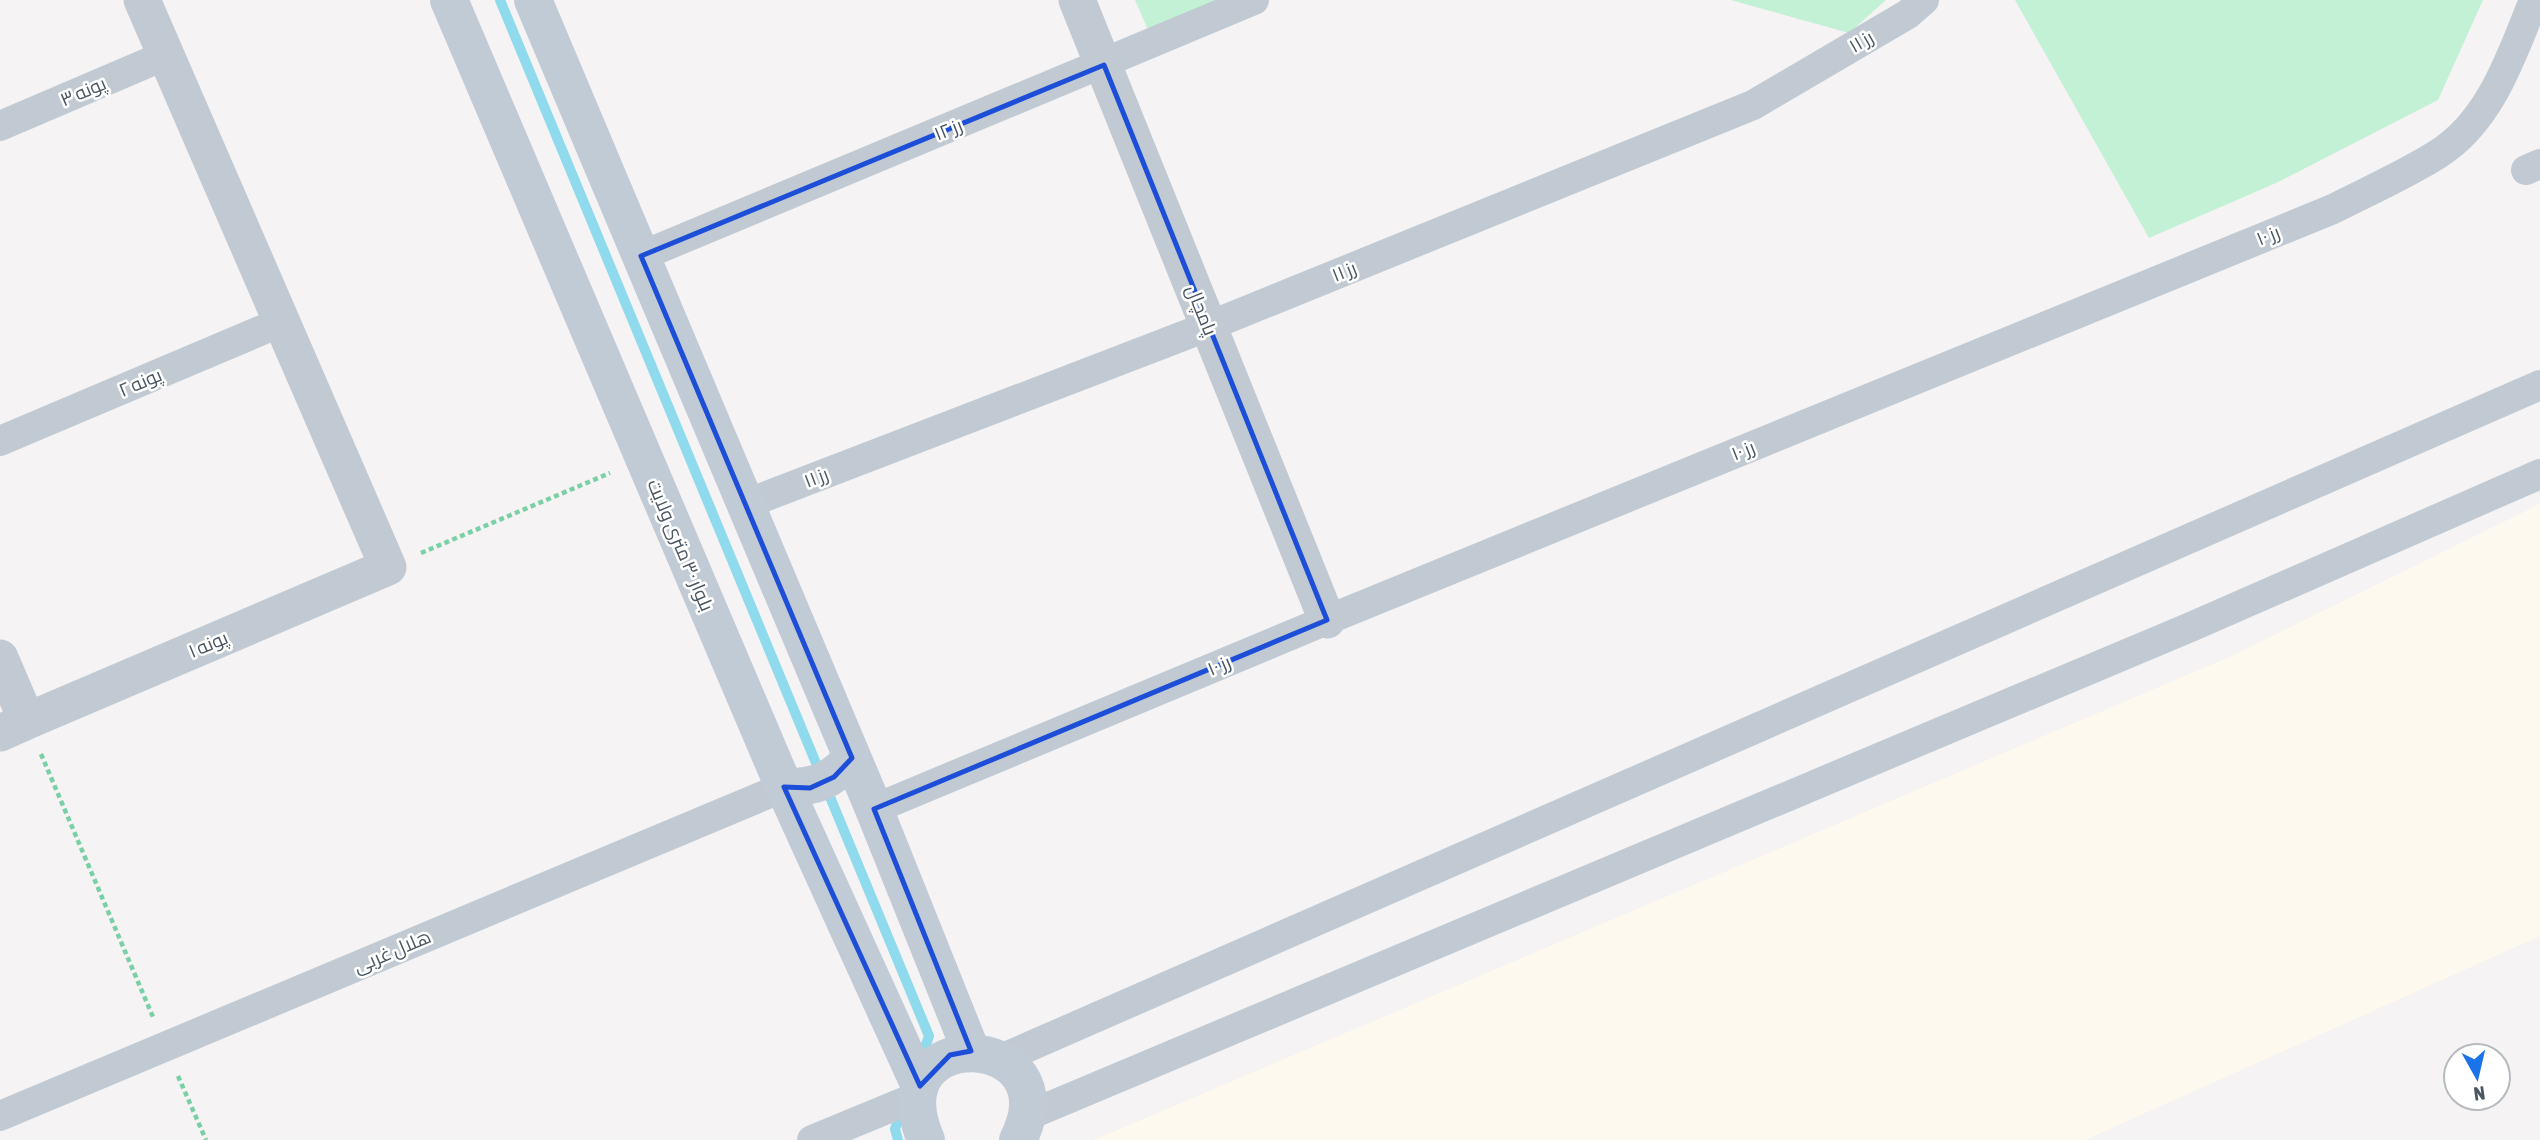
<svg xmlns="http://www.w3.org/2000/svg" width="2540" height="1140" font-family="'Asap Condensed',Cairo,sans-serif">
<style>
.commercial{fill:#fdf9ef}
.green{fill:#c3f1d5}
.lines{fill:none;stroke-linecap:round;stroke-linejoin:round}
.stream{stroke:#90daee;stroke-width:10}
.path{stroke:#7ad0a6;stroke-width:4.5;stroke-dasharray:5 3.5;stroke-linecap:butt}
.minor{stroke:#c1cad2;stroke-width:30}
.tertiary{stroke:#c1cad2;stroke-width:37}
.secondary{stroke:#c1cbd6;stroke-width:38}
.marked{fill:none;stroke:#1d4ed8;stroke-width:5;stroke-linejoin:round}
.labels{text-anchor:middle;stroke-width:5;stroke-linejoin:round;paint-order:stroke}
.street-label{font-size:19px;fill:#4a5661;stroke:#fff}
</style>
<rect width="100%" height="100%" fill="#f5f3f3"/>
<path class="commercial" d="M2540,504v432l-455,204h-991l1140,-485z"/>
<path class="green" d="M1135,0h86l-72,32z
M1731,0h155l-37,33z
M2015,0h468l-45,100 -162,83 -127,55z"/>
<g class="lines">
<path class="stream" d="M500,0l429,1036 -9,26
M898,1140l-3,-11 7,-20"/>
<path class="path" d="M421,553l189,-80
M41,754l112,263
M178,1076l28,64"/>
<path class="minor" d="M0,126l166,-71
M2526,170l14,-6
M641,256l613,-256
M0,441l281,-119
M746,504l463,-178 544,-221 155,-91 16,-14
M874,809l453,-189 1006,-411c35,-18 72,-34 105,-55 53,-33 74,-100 96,-154
M1001,1059l1539,-674
M0,1116l784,-329
M1027,1116l1166,-490 347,-152
M812,1140l104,-43"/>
<path class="tertiary" d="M1077,0l250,620
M0,658l27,63 -27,12
M27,721l361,-154 -246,-567"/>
<path class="secondary" d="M449,0l335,787 136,299
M533,0l341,809 97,242
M784,787c31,1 47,-6 68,-29
M926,1140c-52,-121 148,-110 92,0"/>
</g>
<path class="marked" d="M1104,65l223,555 -453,189 97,242 -21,4 -30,31 -136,-299 26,1 24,-11 18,-19 -211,-502z"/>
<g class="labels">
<g class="street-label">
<text transform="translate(1861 41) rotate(-30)" y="7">رز ۱۱</text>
<text transform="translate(83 91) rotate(-23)" y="7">پونه ۳</text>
<text transform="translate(948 129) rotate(-22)" y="7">رز ۱۲</text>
<text transform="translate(2268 235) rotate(-22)" y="7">رز ۱۰</text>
<text transform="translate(1344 271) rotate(-22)" y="7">رز ۱۱</text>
<text transform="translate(1202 310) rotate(68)" y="7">پامچال</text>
<text transform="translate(140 382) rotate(-23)" y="7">پونه ۲</text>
<text transform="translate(1743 450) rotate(-22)" y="7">رز ۱۰</text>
<text transform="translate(816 477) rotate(-21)" y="7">رز ۱۱</text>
<text transform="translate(681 545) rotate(67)" y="7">بلوار ۳۰ متری ولایت</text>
<text transform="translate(208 644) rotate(-23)" y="7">پونه ۱</text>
<text transform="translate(1219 665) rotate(-23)" y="7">رز ۱۰</text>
<text transform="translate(392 951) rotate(-23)" y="7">هلال غربی</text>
</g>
</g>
<g transform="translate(2477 1077) rotate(172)"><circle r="33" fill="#ffffff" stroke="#b7bbc0" stroke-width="2"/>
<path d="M0-5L12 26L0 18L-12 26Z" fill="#1a73e8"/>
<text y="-10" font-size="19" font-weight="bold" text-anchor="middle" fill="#4a5661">N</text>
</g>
</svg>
